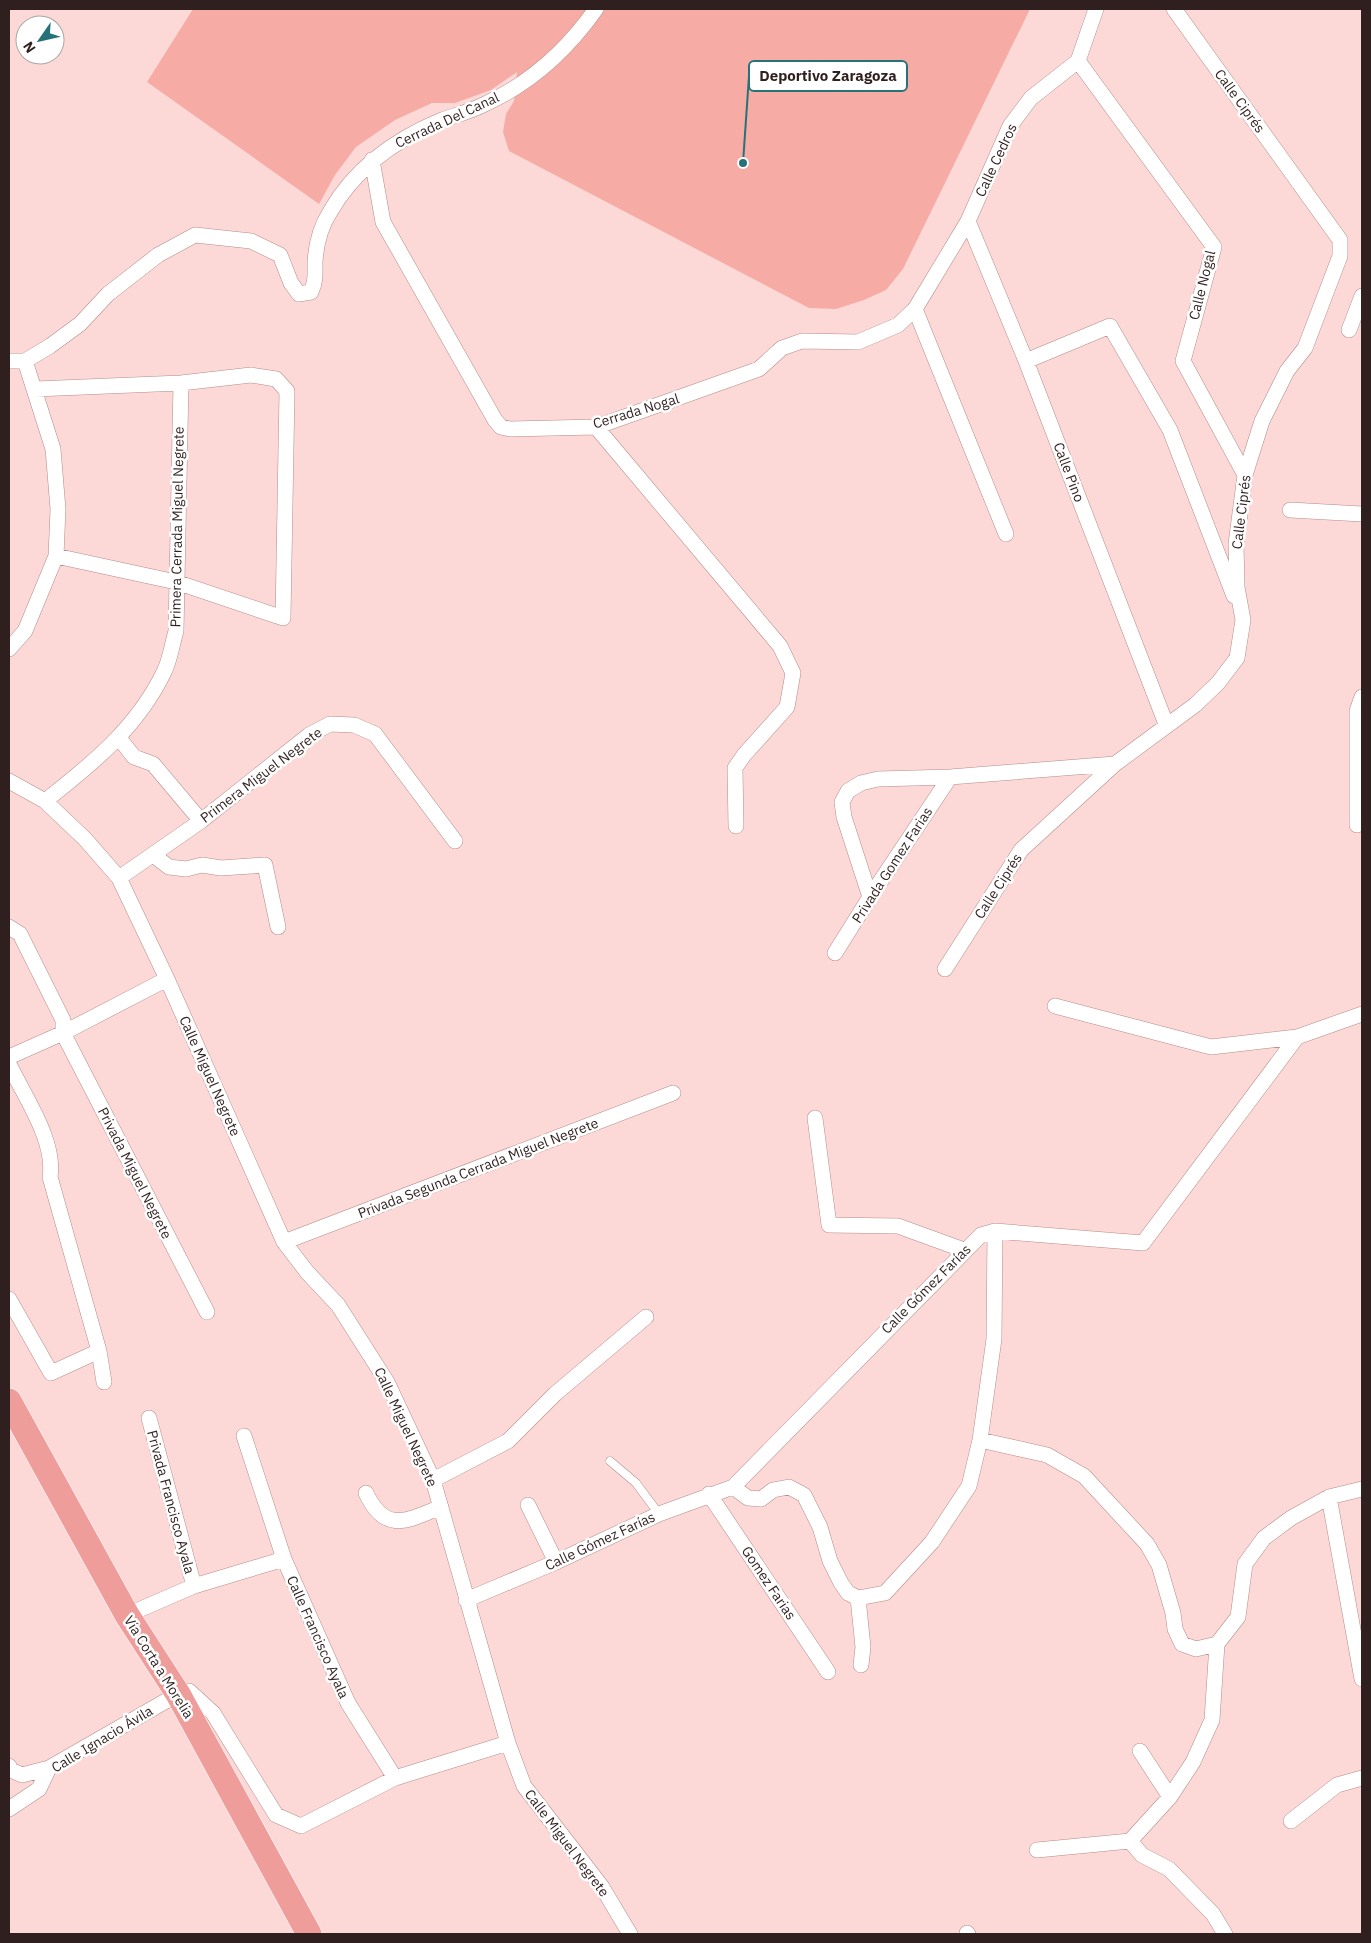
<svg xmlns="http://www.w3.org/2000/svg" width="1371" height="1943" font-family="'IBM Plex Sans',sans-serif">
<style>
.green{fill:#f6aca5}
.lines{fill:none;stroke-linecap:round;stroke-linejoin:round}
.lane-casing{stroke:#b58c88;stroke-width:9}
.street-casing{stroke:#b58c88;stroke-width:16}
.primary-casing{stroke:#fff;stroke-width:26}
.lane{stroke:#fff;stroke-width:8}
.street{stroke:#fff;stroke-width:15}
.primary{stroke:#ef9d9a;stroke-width:25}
.labels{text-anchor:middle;stroke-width:5;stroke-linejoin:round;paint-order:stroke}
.street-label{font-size:14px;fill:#2f1f1e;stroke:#fff}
.leader{fill:none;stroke:#277178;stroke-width:2}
.callout-dot{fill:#277178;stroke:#fff;stroke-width:2}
.callout{fill:#fff;stroke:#277178;stroke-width:2}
.callout-label{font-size:15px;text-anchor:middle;font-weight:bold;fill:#2f1f1e}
</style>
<rect width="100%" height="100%" fill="#fcd9d6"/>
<path class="green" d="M193,9h837l-127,260 -17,21 -22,10 -28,9 -27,-1 -300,-157 -6,-19 3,-18 8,-13 3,-29 -26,18 -36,13h-23l-37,17 -39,27 -21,28 -16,29 -172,-122z"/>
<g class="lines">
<defs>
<path id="lane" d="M610,1461l26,22 23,31"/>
<path id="street" d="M1078,61l136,186 -31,114 62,114
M372,160l11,62 112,198 6,7 9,2 86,-2 163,-58 23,-21 20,-7 56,1 40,-17 17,-16 53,-88 42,-95 21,-28 47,-37 18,-52
M968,221l58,140 140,363
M915,309l91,225
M1349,330l13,-34
M9,361h16l25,-15 30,-22 28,-30 50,-39 37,-20 56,6 29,14 11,28 8,11 12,-2c5,-11 4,-18 4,-30 1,-17 6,-36 15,-50 25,-44 66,-73 112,-92 14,-5 30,-9 43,-16 46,-21 82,-54 111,-95
M1026,361l84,-35 60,104 64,166
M35,389l146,-6 70,-8 25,4 11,12 -4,227 -107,-36 -120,-26
M596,427l184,219 13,27 -6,34 -43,48 -9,13 1,58
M1290,510l72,4
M9,649l16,-18 31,-75 2,-47 -5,-60 -28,-88
M119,738l15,19 19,7 48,57
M9,781l36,20 40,38 34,39 48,101 117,263 23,30 31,33 49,77 46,98 75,263 16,43 78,101 28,47
M45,801c47,-37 92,-73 119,-129 6,-12 8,-27 12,-41l5,-248
M1357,825v-114l5,-14
M153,855l16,12 17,2 16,-4 19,3 44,-3 13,62
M119,878l82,-57 108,-86 21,-11 24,1 21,9 80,107
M870,897l-26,-80 -2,-15 6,-11 13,-8 17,-4 72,-2 165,-13
M9,927l11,7 43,86v13l144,279
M835,953l35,-56 80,-120
M945,969l76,-119 94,-86 80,-59 23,-22 19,-25 6,-38 -6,-33 -1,-43 9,-69 17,-54 25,-50 18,-23 35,-92v-16l-166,-231
M1055,1006l156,41 86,-10
M9,1057l54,-24 104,-54
M9,1064c15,32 47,77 41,113l49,174 5,31
M815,1118l14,107 69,1 66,24
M284,1242l389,-149
M9,1299l42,74 48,-22
M149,1418l45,168
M244,1436l40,123 64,144 47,75
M980,1440l67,15 37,21 63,68 12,21 14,48 2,16 7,15 14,5 21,-5
M433,1480l75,-39 47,-47 91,-77
M733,1487l15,11 13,1 12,-9 16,-3 15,8 16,32 10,34 11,22 7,10 10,5 27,-5 47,-51 37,-56 11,-46 14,-101 1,-108
M366,1493c19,41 41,28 75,14
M709,1494l119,178
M1329,1497l33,182
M528,1505l28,57
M858,1598l5,49 -2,18
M466,1600l90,-38 103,-48 74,-27 248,-252 14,-4 148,12 154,-206 65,-23
M127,1615l67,-29 90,-27
M1140,1751l30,46
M9,1766l2,4 11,5 27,-7
M9,1809l30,-20 10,-21 129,-74 11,-3 24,22 63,102 25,11 94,-48 113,-35
M1291,1821l46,-36 25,-7
M1130,1841l40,-44 23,-35 19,-42 5,-76 21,-27 7,-53 19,-26 27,-20 38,-21 33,-8
M1130,1841l12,14 27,14 44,45 12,20
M1037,1850l93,-9
M967,1933l1,1"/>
<path id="primary" d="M9,1401l118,214 51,79 131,240"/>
</defs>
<use href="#lane" class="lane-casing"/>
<use href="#street" class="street-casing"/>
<use href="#primary" class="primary-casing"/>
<use href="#lane" class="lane"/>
<use href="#street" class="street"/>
<use href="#primary" class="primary"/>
</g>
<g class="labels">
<g class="street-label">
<text transform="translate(1240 101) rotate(54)" y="5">Calle Ciprés</text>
<text transform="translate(447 120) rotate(-25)" y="5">Cerrada Del Canal</text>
<text transform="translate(996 160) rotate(-65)" y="5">Calle Cedros</text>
<text transform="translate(1202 285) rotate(-76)" y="5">Calle Nogal</text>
<text transform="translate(636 411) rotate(-17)" y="5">Cerrada Nogal</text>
<text transform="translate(1069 472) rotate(69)" y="5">Calle Pino</text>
<text transform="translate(1241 512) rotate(-83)" y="5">Calle Ciprés</text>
<text transform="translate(177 527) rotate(-89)" y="5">Primera Cerrada Miguel Negrete</text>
<text transform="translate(261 775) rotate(-37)" y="5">Primera Miguel Negrete</text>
<text transform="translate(892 865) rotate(-57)" y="5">Privada Gomez Farias</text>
<text transform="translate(998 886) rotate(-57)" y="5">Calle Ciprés</text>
<text transform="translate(210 1076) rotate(66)" y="5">Calle Miguel Negrete</text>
<text transform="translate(478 1168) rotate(-21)" y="5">Privada Segunda Cerrada Miguel Negrete</text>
<text transform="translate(135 1173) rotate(63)" y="5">Privada Miguel Negrete</text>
<text transform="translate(926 1289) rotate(-45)" y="5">Calle Gómez Farías</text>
<text transform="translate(406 1427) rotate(65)" y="5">Calle Miguel Negrete</text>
<text transform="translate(171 1502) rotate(75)" y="5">Privada Francisco Ayala</text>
<text transform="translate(600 1541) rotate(-25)" y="5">Calle Gómez Farías</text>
<text transform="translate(769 1583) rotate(56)" y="5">Gomez Farias</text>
<text transform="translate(318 1637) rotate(66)" y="5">Calle Francisco Ayala</text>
<text transform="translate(159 1667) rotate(58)" y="5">Via Corta a Morelia</text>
<text transform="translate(102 1739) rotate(-31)" y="5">Calle Ignacio Ávila</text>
<text transform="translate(567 1843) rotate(53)" y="5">Calle Miguel Negrete</text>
</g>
</g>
<path class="leader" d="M743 163L749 76"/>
<circle class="callout-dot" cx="743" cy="163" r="5"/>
<rect class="callout" x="749" y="61" width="158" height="30" rx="5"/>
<g class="callout-label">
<text x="828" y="81">Deportivo Zaragoza</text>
</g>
<rect width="1371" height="1943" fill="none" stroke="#2f1f1e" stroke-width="20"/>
<g transform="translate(40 40) rotate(236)"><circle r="24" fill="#ffffff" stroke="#aca5a5"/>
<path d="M0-4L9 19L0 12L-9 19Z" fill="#277178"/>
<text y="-8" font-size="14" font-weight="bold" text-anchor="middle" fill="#2f1f1e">N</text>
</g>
</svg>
